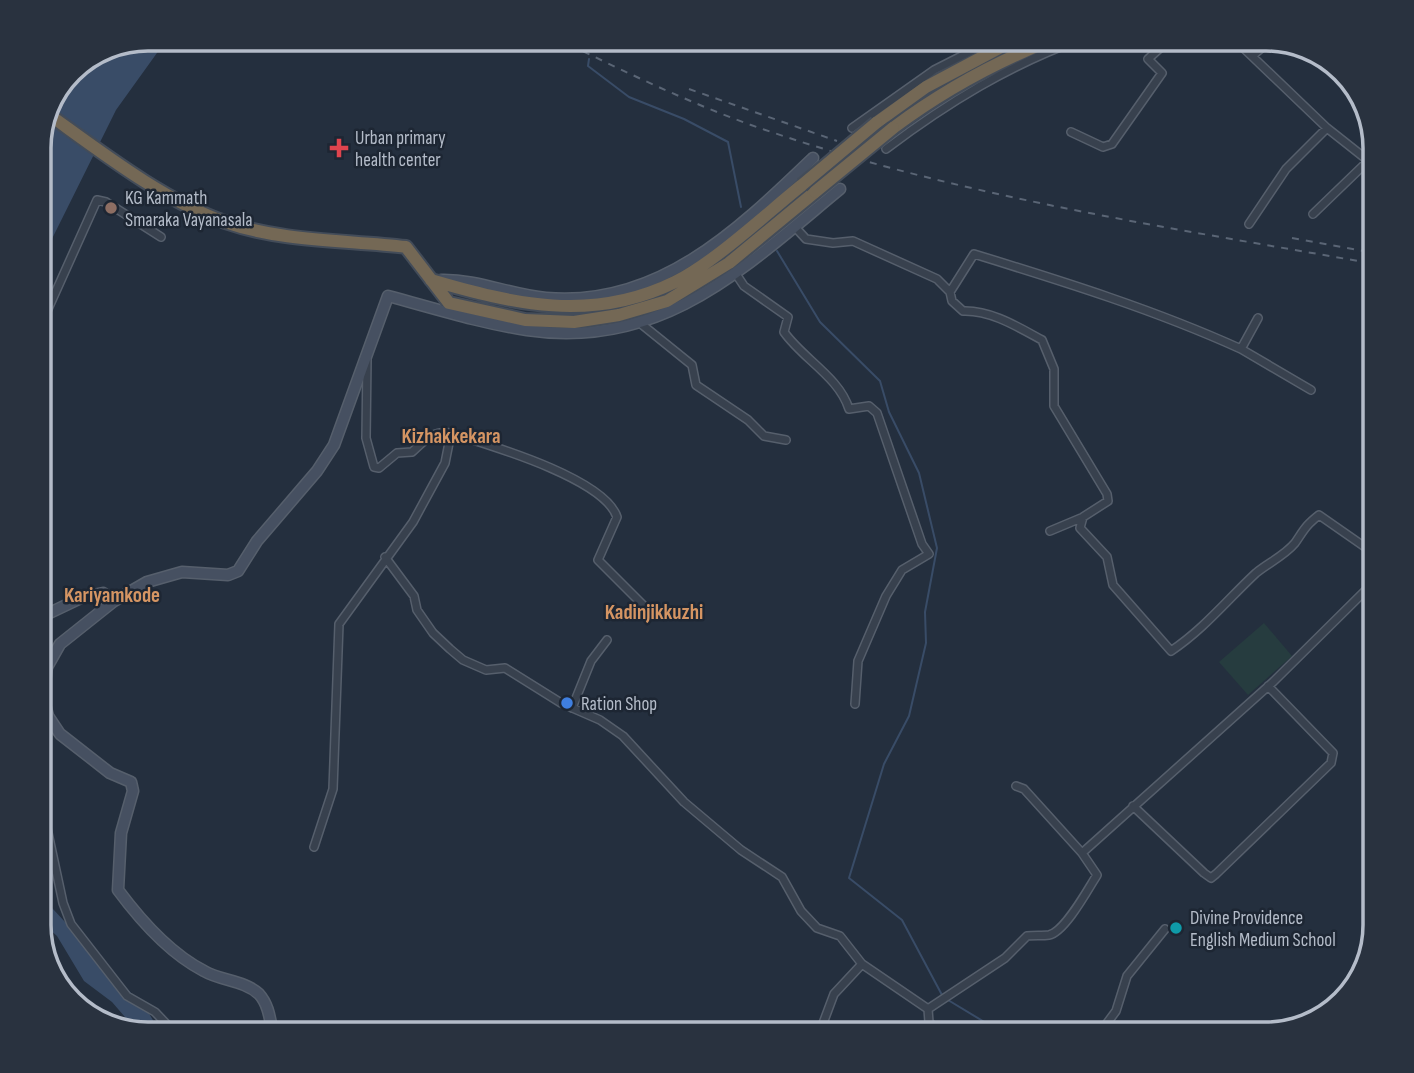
<svg xmlns="http://www.w3.org/2000/svg" width="1414" height="1073" font-family="'Sofia Sans Condensed',sans-serif">
<style>
.green{fill:#263c3f}
.water{fill:#394c67}
.lines{fill:none;stroke-linecap:round;stroke-linejoin:round}
.stream{stroke:#394c67;stroke-width:2}
.street-casing{stroke:#565f6c;stroke-width:10}
.secondary-casing{stroke:#565f6c;stroke-width:13}
.highway-casing{stroke:#434c59;stroke-width:16}
.street{stroke:#38414e;stroke-width:7}
.secondary{stroke:#465061;stroke-width:10}
.highway{stroke:#746855;stroke-width:12}
.rail{stroke:#5a6575;stroke-width:2;stroke-dasharray:7 7;stroke-linecap:butt}
.highway-bridge-casing{stroke:#434c59;stroke-width:16;stroke-linecap:butt}
.highway-bridge{stroke:#746855;stroke-width:12}
.health-dot{fill:#e0444e;stroke:#1d2633;stroke-width:2.5}
.education-dot{fill:#8d6e63;stroke:#1d2633;stroke-width:2.5}
.shop-dot{fill:#3f7fe0;stroke:#1d2633;stroke-width:2.5}
.culture-dot{fill:#0f9aa8;stroke:#1d2633;stroke-width:2.5}
.labels{text-anchor:middle;stroke-width:5;stroke-linejoin:round;paint-order:stroke}
.poi-label{font-size:19px;fill:#b4bcc9;stroke:#1d2633;text-anchor:start}
.neighbourhood-label{font-size:21px;font-weight:bold;fill:#d59563;stroke:#1d2633}
.rim{fill:none;stroke:#b4bcc9;stroke-width:3.5}
</style>
<rect width="100%" height="100%" fill="#242f3e"/>
<path class="green" d="M1264,623l28,33 -44,39 -29,-33z"/>
<path class="water" d="M148,39h19l-51,71 -77,155v-125l36,-74z
M39,894l108,116 14,24 -24,-3 -25,-29 -28,-21 -27,-45 -18,-16z"/>
<g class="lines">
<path class="stream" d="M590,50l1,-2
M589,59l-1,7 41,31 55,22 44,23 13,65
M777,251l43,71 60,59 9,31 30,61 18,75 -12,64 1,31 -17,73 -25,48 -35,114 53,42 40,75
M948,1000l43,26 32,8"/>
<defs>
<path id="street" d="M1234,39l93,89 48,38
M1252,56l19,-16
M852,128l82,-58 61,-31
M1071,132l32,15 9,-3 50,-71 -14,-14 22,-20
M886,149c61,-46 123,-84 195,-110
M1313,214l55,-53
M1249,224l37,-55 41,-41
M795,227l11,12 27,4 20,-2 84,38 13,13
M736,274l8,12 44,31 -4,15c19,27 55,45 65,77l20,-3 8,7 45,131 7,10 -27,16 -16,26 -28,65 -3,43
M1258,318l-17,31c-86,-39 -176,-67 -267,-95l-24,38 2,9 11,10c28,-1 55,16 79,29l12,29v37l53,88 1,7 -25,16 -3,11 27,29 6,28 58,66c33,-22 57,-52 85,-78 12,-10 28,-17 39,-30 9,-13 10,-17 24,-28l56,39
M640,323l52,42 4,20 52,35 16,16 22,4
M39,329l58,-129 9,2 55,35
M1241,349l70,41
M451,433c38,12 153,45 166,84l-19,43 54,54
M1050,531l31,-13
M385,557l29,39 3,14 16,23 17,16 13,11 23,10 19,-2 56,35 39,17 23,16 61,66 57,48 41,27 19,34 16,17 23,8 22,28 66,45 1,13 11,12
M572,708l19,-47 16,-21
M1016,786l8,3 58,64 191,-171 102,-101
M39,791l24,112 8,21 56,72 28,16 21,22
M1133,806l71,67 7,5 5,-4 115,-111 2,-10 -65,-67
M314,847l19,-58 6,-165 74,-102 32,-59 6,-30c-18,-3 -27,8 -39,19l-15,1 -18,15 -5,-1 -8,-29 1,-78
M928,1009l77,-51 22,-22c7,-1 15,0 22,-1 16,-3 39,-46 48,-60l-15,-22
M657,1034h1
M819,1034l15,-40 28,-30
M1099,1034l17,-23 11,-35 38,-47"/>
<path id="secondary" d="M441,280c37,-1 69,15 105,18 112,10 192,-68 267,-140
M39,618l44,-21 20,-4 11,8
M273,1034c-3,-14 -4,-29 -14,-40 -15,-14 -38,-13 -55,-23 -35,-18 -63,-50 -86,-81l3,-57 12,-42 -2,-9 -21,-9 -50,-39 -12,-18 -5,-19 4,-30 13,-23 54,-43 33,-19 35,-10 46,3 10,-4 19,-30 60,-70 17,-26 54,-149c45,12 92,27 139,34 135,20 217,-62 313,-141"/>
<path id="highway" d="M51,116c50,36 115,86 174,106 57,20 122,18 181,25l43,56 76,17 49,2 45,-7 48,-14 62,-38 86,-71
M876,123l50,-36 90,-48
M893,128c51,-38 102,-66 161,-89
M431,280c82,24 161,43 244,2 40,-20 91,-68 127,-97"/>
</defs>
<use href="#street" class="street-casing"/>
<use href="#secondary" class="secondary-casing"/>
<use href="#highway" class="highway-casing"/>
<use href="#street" class="street"/>
<use href="#secondary" class="secondary"/>
<use href="#highway" class="highway"/>
<path class="rail" d="M558,39c63,31 127,62 193,86 201,71 416,102 624,139
M689,89l148,52
M1292,238l83,15"/>
<defs>
<path id="highway-bridge" d="M802,185l74,-62
M815,192l78,-64"/>
</defs>
<use href="#highway-bridge" class="highway-bridge-casing"/>
<use href="#highway-bridge" class="highway-bridge"/>
</g>
<path class="health-dot" d="M335.5 137.5h7v7h7v7h-7v7h-7v-7h-7v-7h7z"/>
<circle class="education-dot" cx="111" cy="208" r="7"/>
<circle class="shop-dot" cx="567" cy="703" r="7"/>
<circle class="culture-dot" cx="1176" cy="928" r="7"/>
<g class="labels">
<g class="poi-label">
<text x="355" y="144">Urban primary<tspan x="355" dy="22">health center</tspan></text>
<text x="125" y="204">KG Kammath<tspan x="125" dy="22">Smaraka Vayanasala</tspan></text>
<text x="581" y="710">Ration Shop</text>
<text x="1190" y="924">Divine Providence<tspan x="1190" dy="22">English Medium School</tspan></text>
</g>
<g class="neighbourhood-label">
<text x="451" y="443">Kizhakkekara</text>
<text x="112" y="602">Kariyamkode</text>
<text x="654" y="619">Kadinjikkuzhi</text>
</g>
</g>
<path d="M0 0H1414V1073H0ZM148 51H1266A97 97 0 0 1 1363 148V925A97 97 0 0 1 1266 1022H148A97 97 0 0 1 51 925V148A97 97 0 0 1 148 51Z" fill="#29323f" fill-rule="evenodd"/>
<path class="rim" d="M148 51H1266A97 97 0 0 1 1363 148V925A97 97 0 0 1 1266 1022H148A97 97 0 0 1 51 925V148A97 97 0 0 1 148 51Z"/>
</svg>
